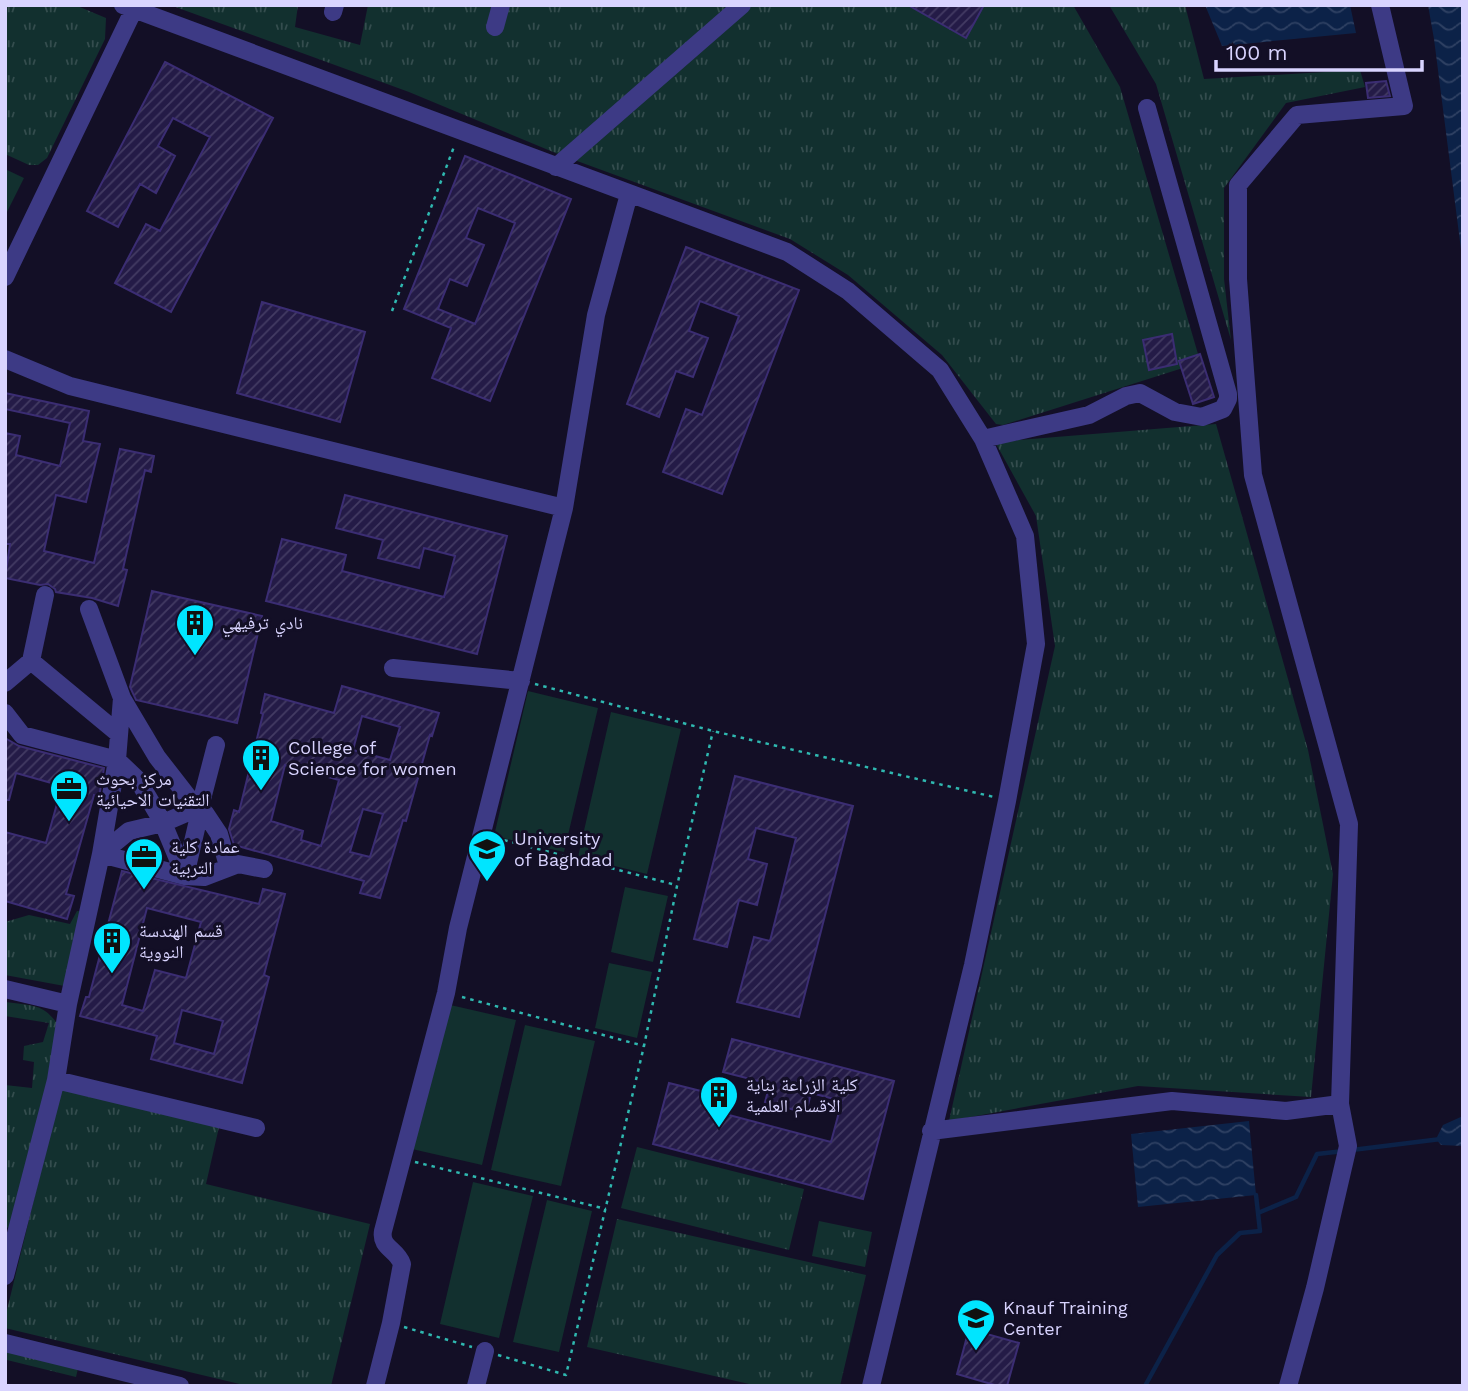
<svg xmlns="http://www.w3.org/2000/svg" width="1468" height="1391" font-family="'Work Sans','Noto Naskh Arabic',sans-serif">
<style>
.grass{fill:url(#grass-tufts)}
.pitch{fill:#12302f}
.water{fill:url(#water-waves)}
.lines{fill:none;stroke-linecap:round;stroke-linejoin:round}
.stream{stroke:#0c2248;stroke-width:4.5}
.building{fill:url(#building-hatch);stroke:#3b2d73;stroke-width:2;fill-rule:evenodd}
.path{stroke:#2fb8b0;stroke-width:2.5;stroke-dasharray:3.5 5;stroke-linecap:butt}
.minor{stroke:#3d3a85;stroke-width:18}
.labels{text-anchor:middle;stroke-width:6;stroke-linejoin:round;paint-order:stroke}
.poi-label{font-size:18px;fill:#d9d4ff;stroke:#130f26;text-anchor:start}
</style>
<defs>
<pattern id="grass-tufts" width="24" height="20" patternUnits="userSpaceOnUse" patternTransform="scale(1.75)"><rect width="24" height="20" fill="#12302f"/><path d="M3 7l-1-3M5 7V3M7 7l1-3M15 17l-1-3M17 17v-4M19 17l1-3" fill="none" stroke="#344d4e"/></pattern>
<pattern id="water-waves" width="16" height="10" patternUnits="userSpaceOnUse" patternTransform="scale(1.75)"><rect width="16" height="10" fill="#0c2248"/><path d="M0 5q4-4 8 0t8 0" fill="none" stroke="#2f4163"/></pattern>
<pattern id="building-hatch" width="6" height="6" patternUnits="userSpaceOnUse" patternTransform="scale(1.75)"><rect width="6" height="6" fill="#241b47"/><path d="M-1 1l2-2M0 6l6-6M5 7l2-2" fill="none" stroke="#433b63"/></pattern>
</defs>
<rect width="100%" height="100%" fill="#130f26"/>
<path class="grass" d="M5,5h70l31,13 -1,21 -58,119 -9,7h-9l-24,-11z
M170,5h128l-3,22 65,18 8,-40h705l47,82 78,267 -4,8 -8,5 -183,58 -7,-1 -54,-69 -94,-80 -58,-36 -232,-85 -149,-62z
M1109,5h76l19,74 156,-9 5,17 -79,16 -62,85v91l7,61 -75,-256z
M1216,424l92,326 25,124 -22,223 -173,-11 -189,35 106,-475 -19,-130 -41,-74z
M77,911l9,1 -16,75 -65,-12v-53l24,-7 41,9z
M5,1002c33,4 41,2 59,32l-53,194 -6,-1v-142l27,3 2,-26 -11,-2 1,-14 19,-4 6,-19 -44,-7z
M61,1089l158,38 -13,57 164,40 -39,162h-83l-243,-58v-10z
M637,1147l167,42 -15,61 -168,-42z
M617,1219l249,56 -26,111h-82l-171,-39z
M819,1221l53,11 -7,35 -53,-11z
M5,1347l74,17 -3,13 -69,-17 -2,4z"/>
<path class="pitch" d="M5,169l19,9 -19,38z
M528,691l70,17 -34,144 -70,-16z
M611,712l70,17 -34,145 -69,-17z
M625,887l43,9 -15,66 -42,-10z
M609,963l43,9 -15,66 -42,-10z
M446,1004l70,16 -34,145 -70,-16z
M525,1025l70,16 -34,145 -70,-16z
M473,1182l60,14 -34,142 -59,-14z
M547,1200l45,11 -33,141 -46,-10z"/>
<path class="water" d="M1205,5h145l6,28 -134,13z
M1428,5h35v260l-29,-226z
M1463,1116v30l-22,-1 -5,-6 7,-14z
M1249,1121l7,74 -118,12 -7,-73z"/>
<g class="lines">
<path class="stream" d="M1352,1150l89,-11
M1258,1213l38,-16 21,-43 27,-3
M1145,1386l72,-131 23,-22 20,-2 -4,-36"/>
</g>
<path class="building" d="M908,5h76l-18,33z
M165,62l108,56 -102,194 -56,-29 31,-59 14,7 50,-94 -37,-19 -15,28 17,10 -19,37 -16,-9 -22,43 -31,-16z
M1386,81l4,15 -22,2 -2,-15z
M465,156l106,43 -81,202 -58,-23 19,-50 -47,-19zM478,208l37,15 -40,101 -37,-15 12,-30 17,7 17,-41 -18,-7z
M686,247l113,43 -77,204 -59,-22 23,-63 16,6 37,-99 -39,-15 -11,30 19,7 -15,39 -17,-6 -17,46 -32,-13z
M262,302l103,30 -25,90 -103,-29z
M1172,334l5,30 -28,6 -6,-30z
M1200,354l14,43 -21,7 -14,-43z
M5,393l84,18 -6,30 17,3 -14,58 -30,-7 -12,56 50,12 26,-114 34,7 -3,16 -6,-2 -22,99 4,1 -9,36 -26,-8 -36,-6 -1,-3 -7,-5 -8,1 -35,-7 5,-34h-5v-111l15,3 -4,19 44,11 10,-43 -65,-14z
M345,495l162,41 -30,118 -211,-53 16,-62 64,16 -4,16 102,26 11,-41 -31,-8 -5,20 -41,-10 5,-18 -47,-12z
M152,591l110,25 -25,107 -101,-23 -6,-13z
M342,686l97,27 -7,23 -2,-1 -24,86 -3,-1 -23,78 -20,-5 4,-12 -130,-36 -5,-16 5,-19 5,2 24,-98 -2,-1 4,-19 69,19zM362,716l38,11 -10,33 -37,-10zM285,765l54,15 -18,66 -20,-6 2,-9 -32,-10zM363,809l20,5 -13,43 -20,-5z
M5,738l14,8 85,22 -5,29 -5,-2 -28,99 8,2 -7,23 -62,-18v-69l41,11 16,-57 -46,-13 -7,27h-4z
M735,776l118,30 -54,211 -62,-15 17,-65 16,4 26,-103 -40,-10 -8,31 19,5 -10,41 -18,-5 -12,47 -33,-8z
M122,871l137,33 4,-15 22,5 -21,81 5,2 -27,106 -91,-24 6,-23 -77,-20 6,-19h3zM147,908l54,14 -15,56 -31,-8 -12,41 -21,-6zM182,1010l41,11 -9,33 -40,-11z
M732,1039l162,42 -31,118 -210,-55 16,-61 64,16 -4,16 102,27 11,-41 -31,-8 -5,20 -41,-11 5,-18 -47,-12z
M969,1329l50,14 -12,43h-9l-41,-12z"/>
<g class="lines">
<path class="path" d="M392,311l63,-167
M535,684l178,47 281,66
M496,838l180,47
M462,997l182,49
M415,1162l191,47
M404,1327l68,20
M498,1355l68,20 78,-329 33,-160 36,-155"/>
<path class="minor" d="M123,5l664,247 61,39 92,79 43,69 42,97 11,108 -29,157 -34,164 -102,421
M333,12l2,-7
M495,27l6,-22
M556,167l186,-162
M5,277l131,-272
M5,359l65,27 494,122
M983,439l106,-24 37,-19 14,-3 35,19 27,5 21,-8 5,-10v-5l-81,-286
M31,661l88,73
M393,668l128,13
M5,683l26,-22 14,-66
M122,698l35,59 35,45
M5,713l17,22 95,25 21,20 25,43 22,53
M202,799l14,-54
M205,813l14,21 9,32
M101,854l84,22 19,1 34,-13 26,5
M101,854l28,-23 34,-8 28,-12
M185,876l14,-60
M5,989l63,15 -12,76 200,48
M68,1004l33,-150 16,-94 5,-62 -33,-89
M931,1131l241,-30 114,10 54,-7
M5,1276l51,-196
M5,1343l175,43
M375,1386l16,-63 11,-59c-5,-15 -22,-16 -19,-33l63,-238 12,-65 106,-420 32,-193 33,-121
M476,1386l9,-35
M1288,1386l27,-98 33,-142 -8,-42 9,-280 -96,-349 -15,-196v-94l59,-70 107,-9 -24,-101"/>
</g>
<defs>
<symbol id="building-pin" viewBox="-11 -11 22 30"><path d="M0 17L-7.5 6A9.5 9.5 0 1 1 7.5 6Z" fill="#00e5ff" stroke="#130f26"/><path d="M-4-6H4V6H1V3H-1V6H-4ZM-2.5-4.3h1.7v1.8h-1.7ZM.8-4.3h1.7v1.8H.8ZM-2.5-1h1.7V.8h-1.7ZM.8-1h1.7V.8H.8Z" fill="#111"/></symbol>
<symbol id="office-pin" viewBox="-11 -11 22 30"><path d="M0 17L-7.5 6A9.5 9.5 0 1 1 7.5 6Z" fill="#00e5ff" stroke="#130f26"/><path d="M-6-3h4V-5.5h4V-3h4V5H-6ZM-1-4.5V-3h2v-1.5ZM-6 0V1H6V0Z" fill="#111"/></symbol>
<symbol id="university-pin" viewBox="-11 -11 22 30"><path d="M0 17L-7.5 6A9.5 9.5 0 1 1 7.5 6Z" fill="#00e5ff" stroke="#130f26"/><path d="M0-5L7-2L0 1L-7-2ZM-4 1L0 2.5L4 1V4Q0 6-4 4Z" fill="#111"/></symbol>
<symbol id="school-pin" viewBox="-11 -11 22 30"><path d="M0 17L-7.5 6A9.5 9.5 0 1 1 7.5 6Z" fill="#00e5ff" stroke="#130f26"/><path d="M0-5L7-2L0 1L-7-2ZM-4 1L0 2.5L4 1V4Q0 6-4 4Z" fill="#111"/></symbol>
</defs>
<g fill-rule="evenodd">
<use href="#building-pin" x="173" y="601" width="44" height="60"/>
<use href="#building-pin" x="239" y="736" width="44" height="60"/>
<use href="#office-pin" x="47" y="767" width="44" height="60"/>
<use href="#university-pin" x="465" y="827" width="44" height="60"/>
<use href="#office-pin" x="122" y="835" width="44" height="60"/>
<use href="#building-pin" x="90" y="919" width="44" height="60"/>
<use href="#building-pin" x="697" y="1073" width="44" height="60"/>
<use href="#school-pin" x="954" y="1296" width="44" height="60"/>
</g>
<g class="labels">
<g class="poi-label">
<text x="222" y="629">نادي ترفيهي</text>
<text x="288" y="754">College of<tspan x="288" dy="21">Science for women</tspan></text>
<text x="96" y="785">مركز بحوث<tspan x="96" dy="21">التقنيات الاحيائية</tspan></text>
<text x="514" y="845">University<tspan x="514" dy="21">of Baghdad</tspan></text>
<text x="171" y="853">عمادة كلية<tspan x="171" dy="21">التربية</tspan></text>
<text x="139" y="937">قسم الهندسة<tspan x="139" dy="21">النووية</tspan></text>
<text x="746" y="1091">كلية الزراعة بناية<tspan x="746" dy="21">الاقسام العلمية</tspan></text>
<text x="1003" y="1314">Knauf Training<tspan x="1003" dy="21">Center</tspan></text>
</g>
</g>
<rect width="1468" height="1391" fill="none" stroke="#d9d4ff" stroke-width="14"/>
<path d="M1216 60v10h206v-10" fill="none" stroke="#d9d4ff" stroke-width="3.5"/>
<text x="1226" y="60" font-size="21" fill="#d9d4ff" stroke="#130f26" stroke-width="5" paint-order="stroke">100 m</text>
</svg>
